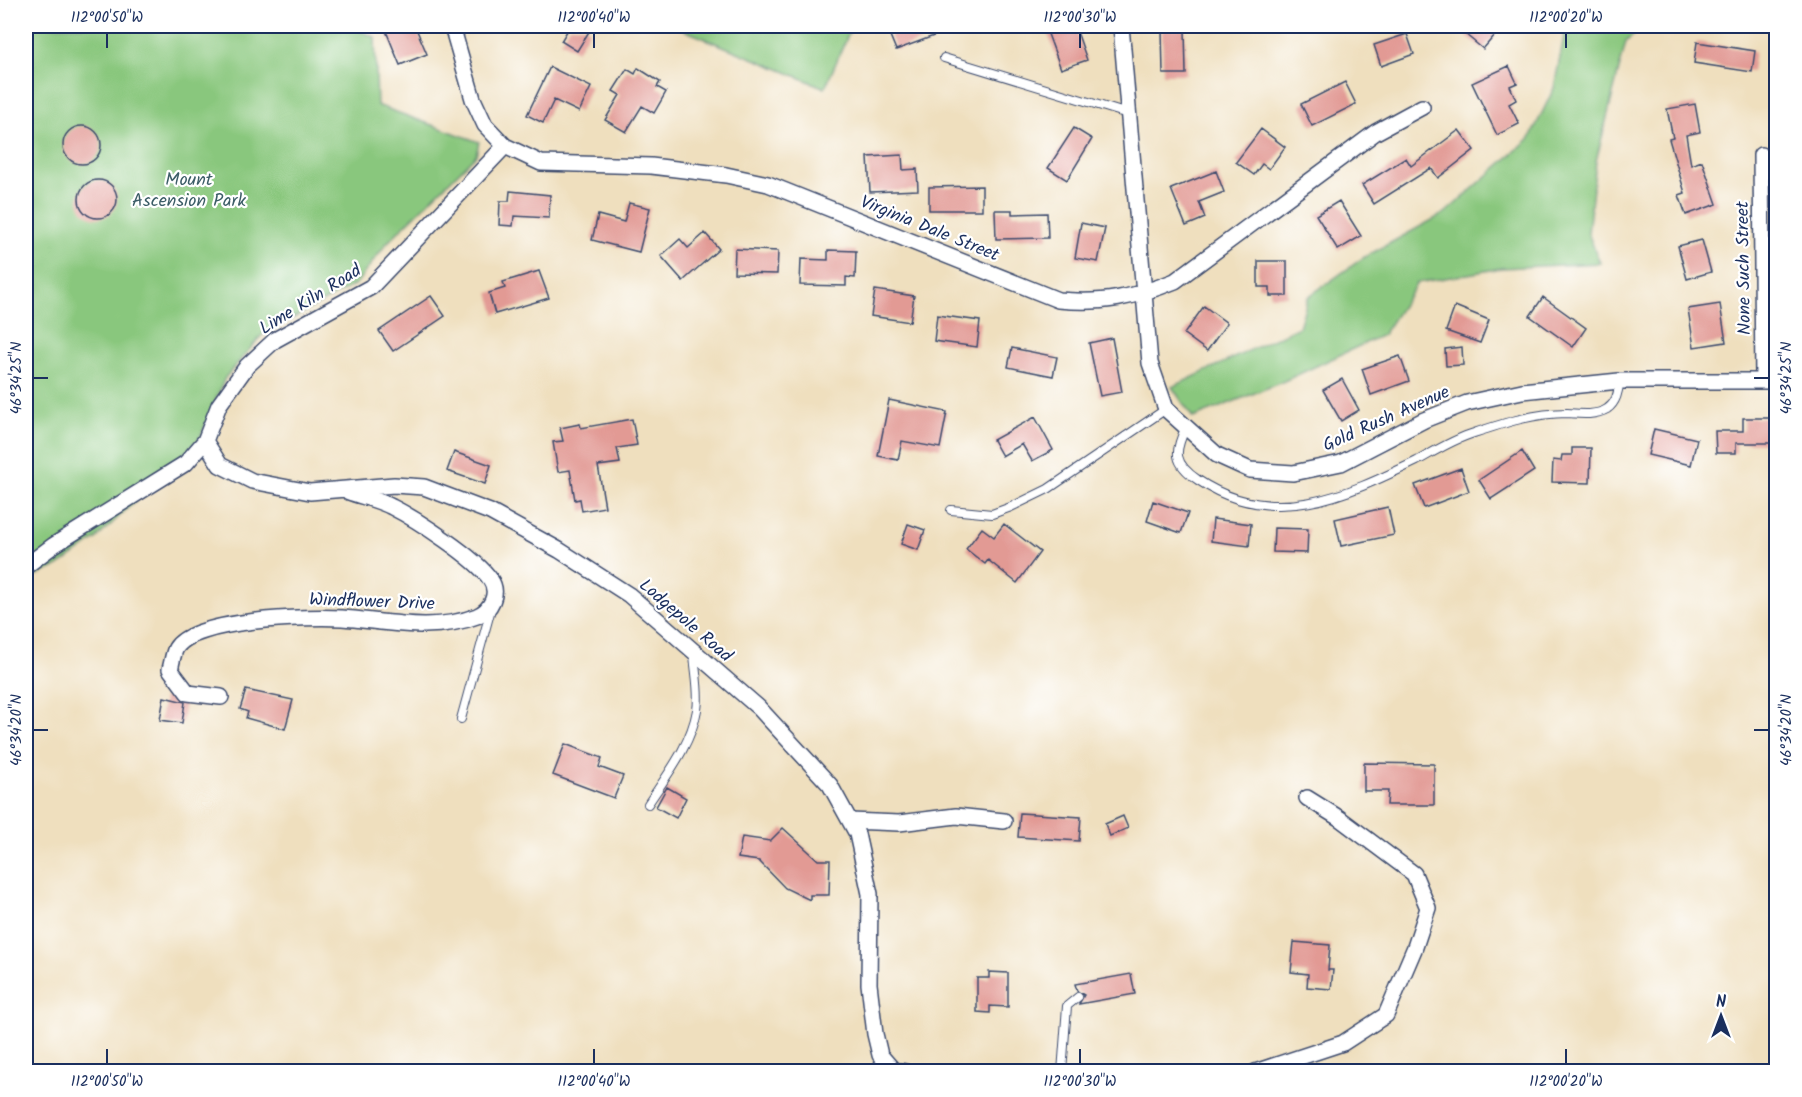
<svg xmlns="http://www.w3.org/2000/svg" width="1802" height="1097" font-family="Kalam,sans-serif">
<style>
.green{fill:#89c77d;stroke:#527b6e;stroke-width:1.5}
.building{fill:#e29a94}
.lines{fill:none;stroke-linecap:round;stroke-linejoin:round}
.lane-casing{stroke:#3b496c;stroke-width:10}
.street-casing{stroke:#3b496c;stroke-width:18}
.lane{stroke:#fff;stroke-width:8}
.street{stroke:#fff;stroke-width:15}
.ticks{fill:none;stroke:#1b2f5e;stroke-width:2}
.labels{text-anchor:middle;stroke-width:4.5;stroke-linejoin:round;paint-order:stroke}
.park-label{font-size:18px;fill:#3c5d67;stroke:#fff}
.street-label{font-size:18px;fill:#1b2f5e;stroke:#fff}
.neatline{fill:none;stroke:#1b2f5e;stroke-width:2}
.ticks-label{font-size:15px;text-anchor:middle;fill:#1b2f5e}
</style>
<rect width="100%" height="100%" fill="#fff"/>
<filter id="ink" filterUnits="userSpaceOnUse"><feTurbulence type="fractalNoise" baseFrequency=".0167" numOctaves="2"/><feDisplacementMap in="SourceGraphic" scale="12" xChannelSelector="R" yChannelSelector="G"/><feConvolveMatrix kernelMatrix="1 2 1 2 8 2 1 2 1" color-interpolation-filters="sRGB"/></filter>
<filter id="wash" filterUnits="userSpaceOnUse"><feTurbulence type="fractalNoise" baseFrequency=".008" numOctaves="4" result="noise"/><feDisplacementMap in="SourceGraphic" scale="24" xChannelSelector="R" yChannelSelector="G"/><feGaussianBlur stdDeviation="1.35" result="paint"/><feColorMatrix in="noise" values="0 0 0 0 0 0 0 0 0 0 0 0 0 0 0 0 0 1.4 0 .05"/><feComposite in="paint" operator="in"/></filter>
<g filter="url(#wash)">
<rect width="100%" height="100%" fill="#efdfbe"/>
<path class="green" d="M26,26h322l27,11 2,68 102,37 -3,13 -89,88 -31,41 -94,51 -37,43 -25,60 -104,101 -38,27 -32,14z
M674,26h178l-27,62z
M1566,26h78l-18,16 -30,119 -8,72 12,30 -98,5 -85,15 -34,52 -101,47 -89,36 -21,-31 127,-60 9,-30 55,-39 82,-45 85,-75 24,-50z"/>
<g id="blocks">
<path class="building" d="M384,26h31l12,28 -27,11z
M570,26h13l7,4 -13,21 -16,-10z
M886,26h71l1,1 -62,23z
M1045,26h30l12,34 -26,9z
M1472,26h12l11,9 -12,14 -18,-15z
M1185,29l1,45h-23l-1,-44z
M1407,34l7,20 -33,12 -7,-21z
M1697,42l58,9 -3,21 -58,-9z
M1509,66l8,17 -7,3 6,14 -7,4 10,20 -22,11 -25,-52z
M550,67l41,20 -12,25 -25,-12 -11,23 -16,-8z
M638,68l22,14 -3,5 9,5 -12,21 -12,-7 -16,26 -21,-12 15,-25 -7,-4 14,-22 8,5z
M1345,82l11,22 -44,22 -11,-22z
M1695,104l5,28 -14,3 5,30 11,-4 15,43 -31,11 -7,-20 6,-2 -16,-54 4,-1 -6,-29z
M63 145a19 19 0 1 1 38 0a19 19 0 1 1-38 0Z
M1074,128l18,11 -25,41 -19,-12z
M1261,129l24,18 -16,22 -7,-5 -8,11 -18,-13z
M1459,130l15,20 -36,28 -7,-10 -57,36 -12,-19 44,-27 5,8z
M902,155l1,15 14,-1 1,21 -48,2 -2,-35z
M1216,171l8,21 -25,10 6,16 -19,8 -15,-37z
M79 199a19 19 0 1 1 38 0a19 19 0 1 1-38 0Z
M982,186v24h-53v-23z
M510,191l40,4 -1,23 -35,-2 -1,10 -14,-1 1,-24h9z
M1339,201l22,35 -23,14 -22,-35z
M629,203l21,5 -11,44 -47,-12 6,-25 26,7z
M995,210h17v4l35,-1 1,25 -52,1z
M1081,223l24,5 -7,34 -23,-4z
M705,233l14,16 -36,32 -22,-25 19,-17 8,9z
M1702,240l9,32 -24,7 -9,-33z
M735,249l43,2 -1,23 -43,-1z
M828,250l28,1 -1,27 -9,-1v9l-46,-1 1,-26 27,1z
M1258,261h29v35h-17v-9h-12z
M539,271l10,27 -54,16 -6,-21 16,-5 -2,-6z
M875,290l39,6 -4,26 -39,-6z
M431,296l14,20 -52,35 -14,-20z
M1543,297l43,31 -13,19 -43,-31z
M1720,304l6,38 -32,5 -6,-38z
M1204,306l23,17 -20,28 -23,-17z
M1455,306l34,14 -9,23 -34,-12z
M937,315l43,6 -3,26 -43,-6z
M1112,338l10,54 -22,4 -11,-53z
M1462,347l1,18 -17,1 -1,-17z
M1012,348l45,9 -4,19 -45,-9z
M1400,356l9,25 -38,14 -9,-26z
M1342,379l17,31 -18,11 -18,-31z
M889,400l58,12 -7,36 -38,-7 -4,19 -20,-4z
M1035,417l18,33 -21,11 -10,-17 -20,12 -9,-16z
M1743,418h33v25h-40v10h-20l-1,-22h28z
M632,419l5,26 -20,3 3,15 -22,3 7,41 -23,4 -2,-12 -5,1 -5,-30 -12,2 -5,-30 10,-1 -3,-13 20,-4 1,4z
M1654,429l43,10 -6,26 -43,-10z
M1572,448h19l-1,35 -38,-1 1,-22 8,1 1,-6h10z
M1522,451l12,20 -43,28 -12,-19z
M454,452l37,13 -6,19 -38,-13z
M1461,468l8,23 -45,17 -9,-23z
M1153,501l35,12 -7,20 -34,-12z
M1388,507l6,28 -53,11 -6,-27z
M1213,519l38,5 -2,22 -38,-5z
M908,524l17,6 -7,20 -17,-6z
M1004,524l36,28 -23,31 -29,-23 -3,4 -19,-15 16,-21 12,9z
M1274,528l34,1 -1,24 -34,-1z
M246,690l47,10 -8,29 -39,-11 2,-6 -8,-3z
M164,697l21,5 -3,21 -22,-3z
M565,744l37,14 -3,9 24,9 -9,22 -61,-23z
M1364,763l70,1v41h-47l1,-14h-24z
M667,787l19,11 -10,20 -20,-11z
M1020,813l61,4 -2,24 -61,-4z
M1123,816l5,12 -18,8 -5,-12z
M783,828l35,32h12l-1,35h-19v5l-25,-12 -26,-27 -21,-3 4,-21 28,4z
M1294,942l36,3 -2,25h5l-2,19 -24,-2 1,-13 -17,-2z
M989,972l19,1v34l-18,-1v7l-13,-1v-34h12z
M1131,974l4,20 -56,10 5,-9 -7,-4 -2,-7z"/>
</g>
</g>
<g filter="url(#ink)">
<use href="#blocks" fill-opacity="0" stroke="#3b496c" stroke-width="1.5"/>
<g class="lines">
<defs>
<path id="lane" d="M944,58l184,56
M1186,427c-12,25 -13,36 12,53 75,50 147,16 219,-19 18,-10 37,-22 57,-28 30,-10 61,-20 93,-20 13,1 28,3 40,-4 9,-6 12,-18 12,-28
M951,510l41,4 19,-7 37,-18 118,-80
M461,719l30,-110
M648,804c19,-29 43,-59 49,-94 3,-17 -2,-39 -3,-56
M1062,1072l5,-66 11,-9"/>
<path id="street" d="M452,26l21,73 12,26 20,21 36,17 110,3 75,9 42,9 290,116c46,4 75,-2 117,-19l201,-149 46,-25
M1121,26l29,337 16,46 51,46 33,15 43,3 48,-10 83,-43 43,-17 55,-12 97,-10h157
M1761,155l2,226
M205,441l15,24 32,16 58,11 84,-7 30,2 66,25 69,38 70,45 130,113 71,77 27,49 13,60 -1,90 6,50 5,21 13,15 12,2
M26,566l28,-21 132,-82 19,-22 14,-36 28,-39 28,-26 96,-53 134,-141
M221,697l-33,-4 -18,-24c2,-6 3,-16 6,-21 17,-29 133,-32 166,-30 43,3 92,15 135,-2 14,-6 23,-23 13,-37 -14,-21 -74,-60 -98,-72 -13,-7 -29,-10 -43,-15
M850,821l49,2 57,-7 48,5
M1255,1072l88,-29 43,-28 29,-68 13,-39 -14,-34 -75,-56 -32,-20"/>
</defs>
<use href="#lane" class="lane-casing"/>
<use href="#street" class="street-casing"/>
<use href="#lane" class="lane"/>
<use href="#street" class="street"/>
</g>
</g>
<path class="ticks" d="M107,33v15M594,33v15M1080,33v15M1566,33v15M33,378h15M1754,378h15M33,730h15M1754,730h15M107,1049v15M594,1049v15M1080,1049v15M1566,1049v15"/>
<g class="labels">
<g class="park-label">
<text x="189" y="185">Mount<tspan x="189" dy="21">Ascension Park</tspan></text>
</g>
<g class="street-label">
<text transform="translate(930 228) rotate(22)" y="6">Virginia Dale Street</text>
<text transform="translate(1743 268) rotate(-91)" y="6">None Such Street</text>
<text transform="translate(310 299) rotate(-32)" y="6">Lime Kiln Road</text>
<text transform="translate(1386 418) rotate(-24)" y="6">Gold Rush Avenue</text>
<text transform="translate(372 601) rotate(2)" y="6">Windflower Drive</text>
<text transform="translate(686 620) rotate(41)" y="6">Lodgepole Road</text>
</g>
</g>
<rect width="1802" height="1097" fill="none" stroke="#fff" stroke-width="66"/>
<g transform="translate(1721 1016)" stroke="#ffffff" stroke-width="4.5" paint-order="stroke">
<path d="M0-4.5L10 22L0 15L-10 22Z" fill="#1b2f5e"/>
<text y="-9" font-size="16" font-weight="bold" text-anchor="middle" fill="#1b2f5e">N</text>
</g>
<rect x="33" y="33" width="1736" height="1031" class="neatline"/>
<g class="ticks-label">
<text x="107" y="22">112°00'50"W</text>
<text x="594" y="22">112°00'40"W</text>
<text x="1080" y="22">112°00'30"W</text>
<text x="1566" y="22">112°00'20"W</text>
<text transform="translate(16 378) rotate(-90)" y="5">46°34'25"N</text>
<text transform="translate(1786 378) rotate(-90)" y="5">46°34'25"N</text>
<text transform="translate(16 730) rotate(-90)" y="5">46°34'20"N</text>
<text transform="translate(1786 730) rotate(-90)" y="5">46°34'20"N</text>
<text x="107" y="1086">112°00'50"W</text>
<text x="594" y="1086">112°00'40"W</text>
<text x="1080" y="1086">112°00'30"W</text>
<text x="1566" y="1086">112°00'20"W</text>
</g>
</svg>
